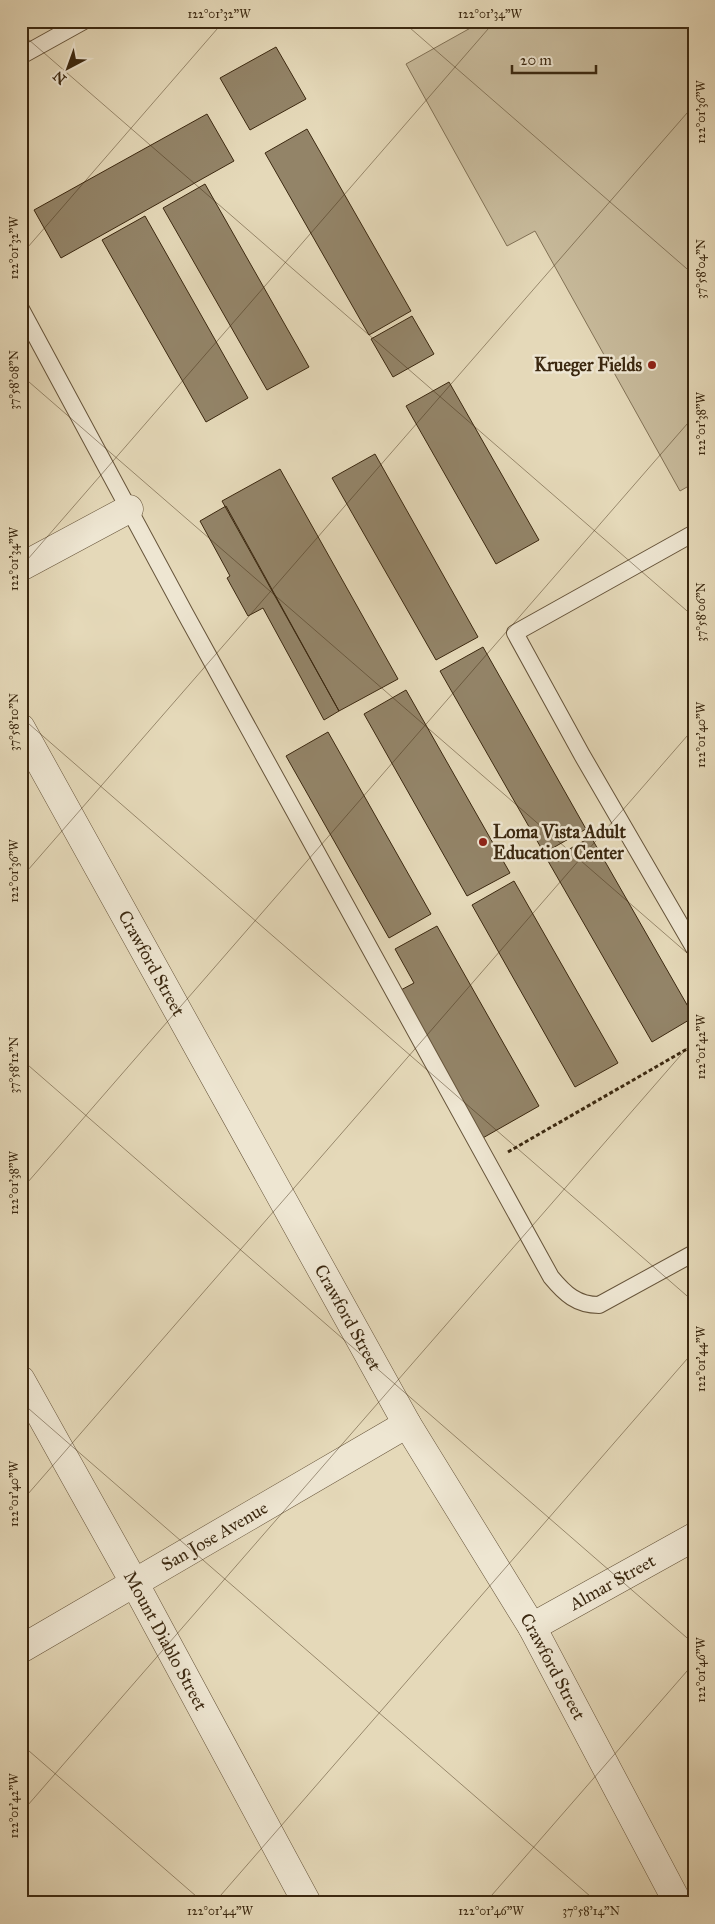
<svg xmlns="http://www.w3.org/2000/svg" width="715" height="1924" font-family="'IM FELL Great Primer',serif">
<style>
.green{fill:#c8bb9c;stroke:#827256}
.building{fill:#938468;stroke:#3b2810}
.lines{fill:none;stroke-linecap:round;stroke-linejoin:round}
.service-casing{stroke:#66543a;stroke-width:18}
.minor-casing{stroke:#66543a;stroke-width:29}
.path{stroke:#3b2810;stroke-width:3;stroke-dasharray:4 2.5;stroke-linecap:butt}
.service{stroke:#eee6d2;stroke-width:16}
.minor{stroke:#eee6d2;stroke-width:28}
.ticks{fill:none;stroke:#3b2810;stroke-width:1;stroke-opacity:0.45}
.poi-dot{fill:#8f2418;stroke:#eee6d2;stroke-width:2}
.labels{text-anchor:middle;stroke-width:5;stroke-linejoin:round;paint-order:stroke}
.poi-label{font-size:18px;font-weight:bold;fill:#3b2810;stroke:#eee6d2;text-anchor:end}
.street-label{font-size:18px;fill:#3b2810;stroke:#eee6d2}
.neatline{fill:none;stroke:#3b2810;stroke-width:2}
.ticks-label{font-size:12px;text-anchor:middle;fill:#3b2810}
</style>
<rect width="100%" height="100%" fill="#e5d9b9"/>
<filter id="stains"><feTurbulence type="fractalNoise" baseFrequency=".004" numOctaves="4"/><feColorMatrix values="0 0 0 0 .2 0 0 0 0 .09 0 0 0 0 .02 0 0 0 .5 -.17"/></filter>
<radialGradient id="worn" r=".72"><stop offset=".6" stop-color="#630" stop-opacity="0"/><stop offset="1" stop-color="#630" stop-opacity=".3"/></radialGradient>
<path class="green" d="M483,21h211v462l-14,8 -145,-260 -28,15 -101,-182z"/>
<path class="building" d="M276,47l30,52 -56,31 -30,-52z
M207,114l27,47 -173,97 -27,-48z
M307,129l104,182 -42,24 -104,-182z
M205,184l104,183 -42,23 -104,-182z
M145,216l103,182 -42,24 -104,-182z
M412,316l22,38 -41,23 -22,-38z
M449,382l90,158 -43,24 -90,-158z
M375,454l103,183 -42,23 -104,-182z
M280,469l118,210 -59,32 -117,-210z
M226,506l113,205 -15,9 -61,-112 -15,8 -21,-38 3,-2 -30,-55z
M483,647l103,182 -42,24 -104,-182z
M406,690l104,183 -43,23 -103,-182z
M328,732l103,182 -42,24 -103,-182z
M591,837l103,180 -42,25 -104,-181z
M514,881l104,182 -43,24 -103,-182z
M437,926l102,180 -58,33 -82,-148 15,-8 -19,-34z"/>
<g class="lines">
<defs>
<path id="service" d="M21,56l63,-35
M21,309l165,306 365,662c14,17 26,28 48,28l95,-52
M694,533l-179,100 67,122 112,193"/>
<g id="minor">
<path d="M21,567l108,-58"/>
<path id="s1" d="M21,728l386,696 125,203 146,276"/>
<path id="s2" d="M21,1380l114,204 172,319"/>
<path id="s3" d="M532,1627l162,-90"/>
<path id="s4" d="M21,1649l386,-225"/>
</g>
</defs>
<use href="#service" class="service-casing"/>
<use href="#minor" class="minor-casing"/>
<path class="path" d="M508,1152l186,-107"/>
<use href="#service" class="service"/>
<use href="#minor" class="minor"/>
</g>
<path class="ticks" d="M402,21l292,254M21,33l673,584M21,255l203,-234M21,375l673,584M21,567l474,-546M21,717l673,585M21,878l673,-773M21,1059l673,585M21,1190l673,-774M21,1402l577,501M21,1502l673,-774M21,1744l183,159M21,1813l673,-773M214,1903l480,-552M485,1903l209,-240"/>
<g class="poi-dot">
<circle cx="652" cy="365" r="5"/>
<circle cx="483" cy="842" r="5"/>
</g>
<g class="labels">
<g class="poi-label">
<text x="642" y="371">Krueger Fields</text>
<text x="493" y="838" text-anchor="start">Loma Vista Adult<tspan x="493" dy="21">Education Center</tspan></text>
</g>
<g class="street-label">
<text dy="6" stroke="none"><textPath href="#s1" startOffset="269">Crawford Street</textPath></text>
<text dy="6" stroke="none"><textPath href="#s1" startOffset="674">Crawford Street</textPath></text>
<text dy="6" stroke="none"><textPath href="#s4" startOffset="224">San Jose Avenue</textPath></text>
<text dy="6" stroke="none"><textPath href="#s3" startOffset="92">Almar Street</textPath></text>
<text dy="6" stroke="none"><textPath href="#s2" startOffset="298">Mount Diablo Street</textPath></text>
<text dy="6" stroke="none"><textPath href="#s1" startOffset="1079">Crawford Street</textPath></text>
</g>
</g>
<rect width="715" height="1924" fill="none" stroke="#e5d9b9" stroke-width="55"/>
<g transform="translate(68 68) rotate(221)" stroke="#eee6d2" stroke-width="4" paint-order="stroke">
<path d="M0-4L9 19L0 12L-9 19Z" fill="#3b2810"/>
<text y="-8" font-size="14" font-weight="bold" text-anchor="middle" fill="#3b2810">N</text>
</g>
<path d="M512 65v8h84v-8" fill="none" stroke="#3b2810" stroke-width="2.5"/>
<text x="520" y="65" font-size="15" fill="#3b2810" stroke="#eee6d2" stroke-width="4" paint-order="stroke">20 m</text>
<rect x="28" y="28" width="660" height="1868" class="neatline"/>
<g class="ticks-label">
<text x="219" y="18">122°01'32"W</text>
<text x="490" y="18">122°01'34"W</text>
<text transform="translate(701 112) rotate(-90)" y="4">122°01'36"W</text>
<text transform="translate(14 248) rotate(-90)" y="4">122°01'32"W</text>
<text transform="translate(701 269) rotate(-90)" y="4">37°58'04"N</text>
<text transform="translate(14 380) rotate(-90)" y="4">37°58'08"N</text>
<text transform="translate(701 424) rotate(-90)" y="4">122°01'38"W</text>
<text transform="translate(14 559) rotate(-90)" y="4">122°01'34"W</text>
<text transform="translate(701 612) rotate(-90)" y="4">37°58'06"N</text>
<text transform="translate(14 722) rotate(-90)" y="4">37°58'10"N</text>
<text transform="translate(701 735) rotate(-90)" y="4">122°01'40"W</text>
<text transform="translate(14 871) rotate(-90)" y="4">122°01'36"W</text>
<text transform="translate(701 1047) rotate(-90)" y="4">122°01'42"W</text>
<text transform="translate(14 1065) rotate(-90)" y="4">37°58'12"N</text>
<text transform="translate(14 1183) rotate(-90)" y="4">122°01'38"W</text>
<text transform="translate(701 1359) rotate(-90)" y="4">122°01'44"W</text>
<text transform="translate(14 1494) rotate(-90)" y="4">122°01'40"W</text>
<text transform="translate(701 1670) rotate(-90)" y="4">122°01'46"W</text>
<text transform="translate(14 1806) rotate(-90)" y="4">122°01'42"W</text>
<text x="220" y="1915">122°01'44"W</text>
<text x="491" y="1915">122°01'46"W</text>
<text x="591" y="1915">37°58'14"N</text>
</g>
<rect width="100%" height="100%" filter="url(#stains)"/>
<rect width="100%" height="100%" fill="url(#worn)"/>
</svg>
